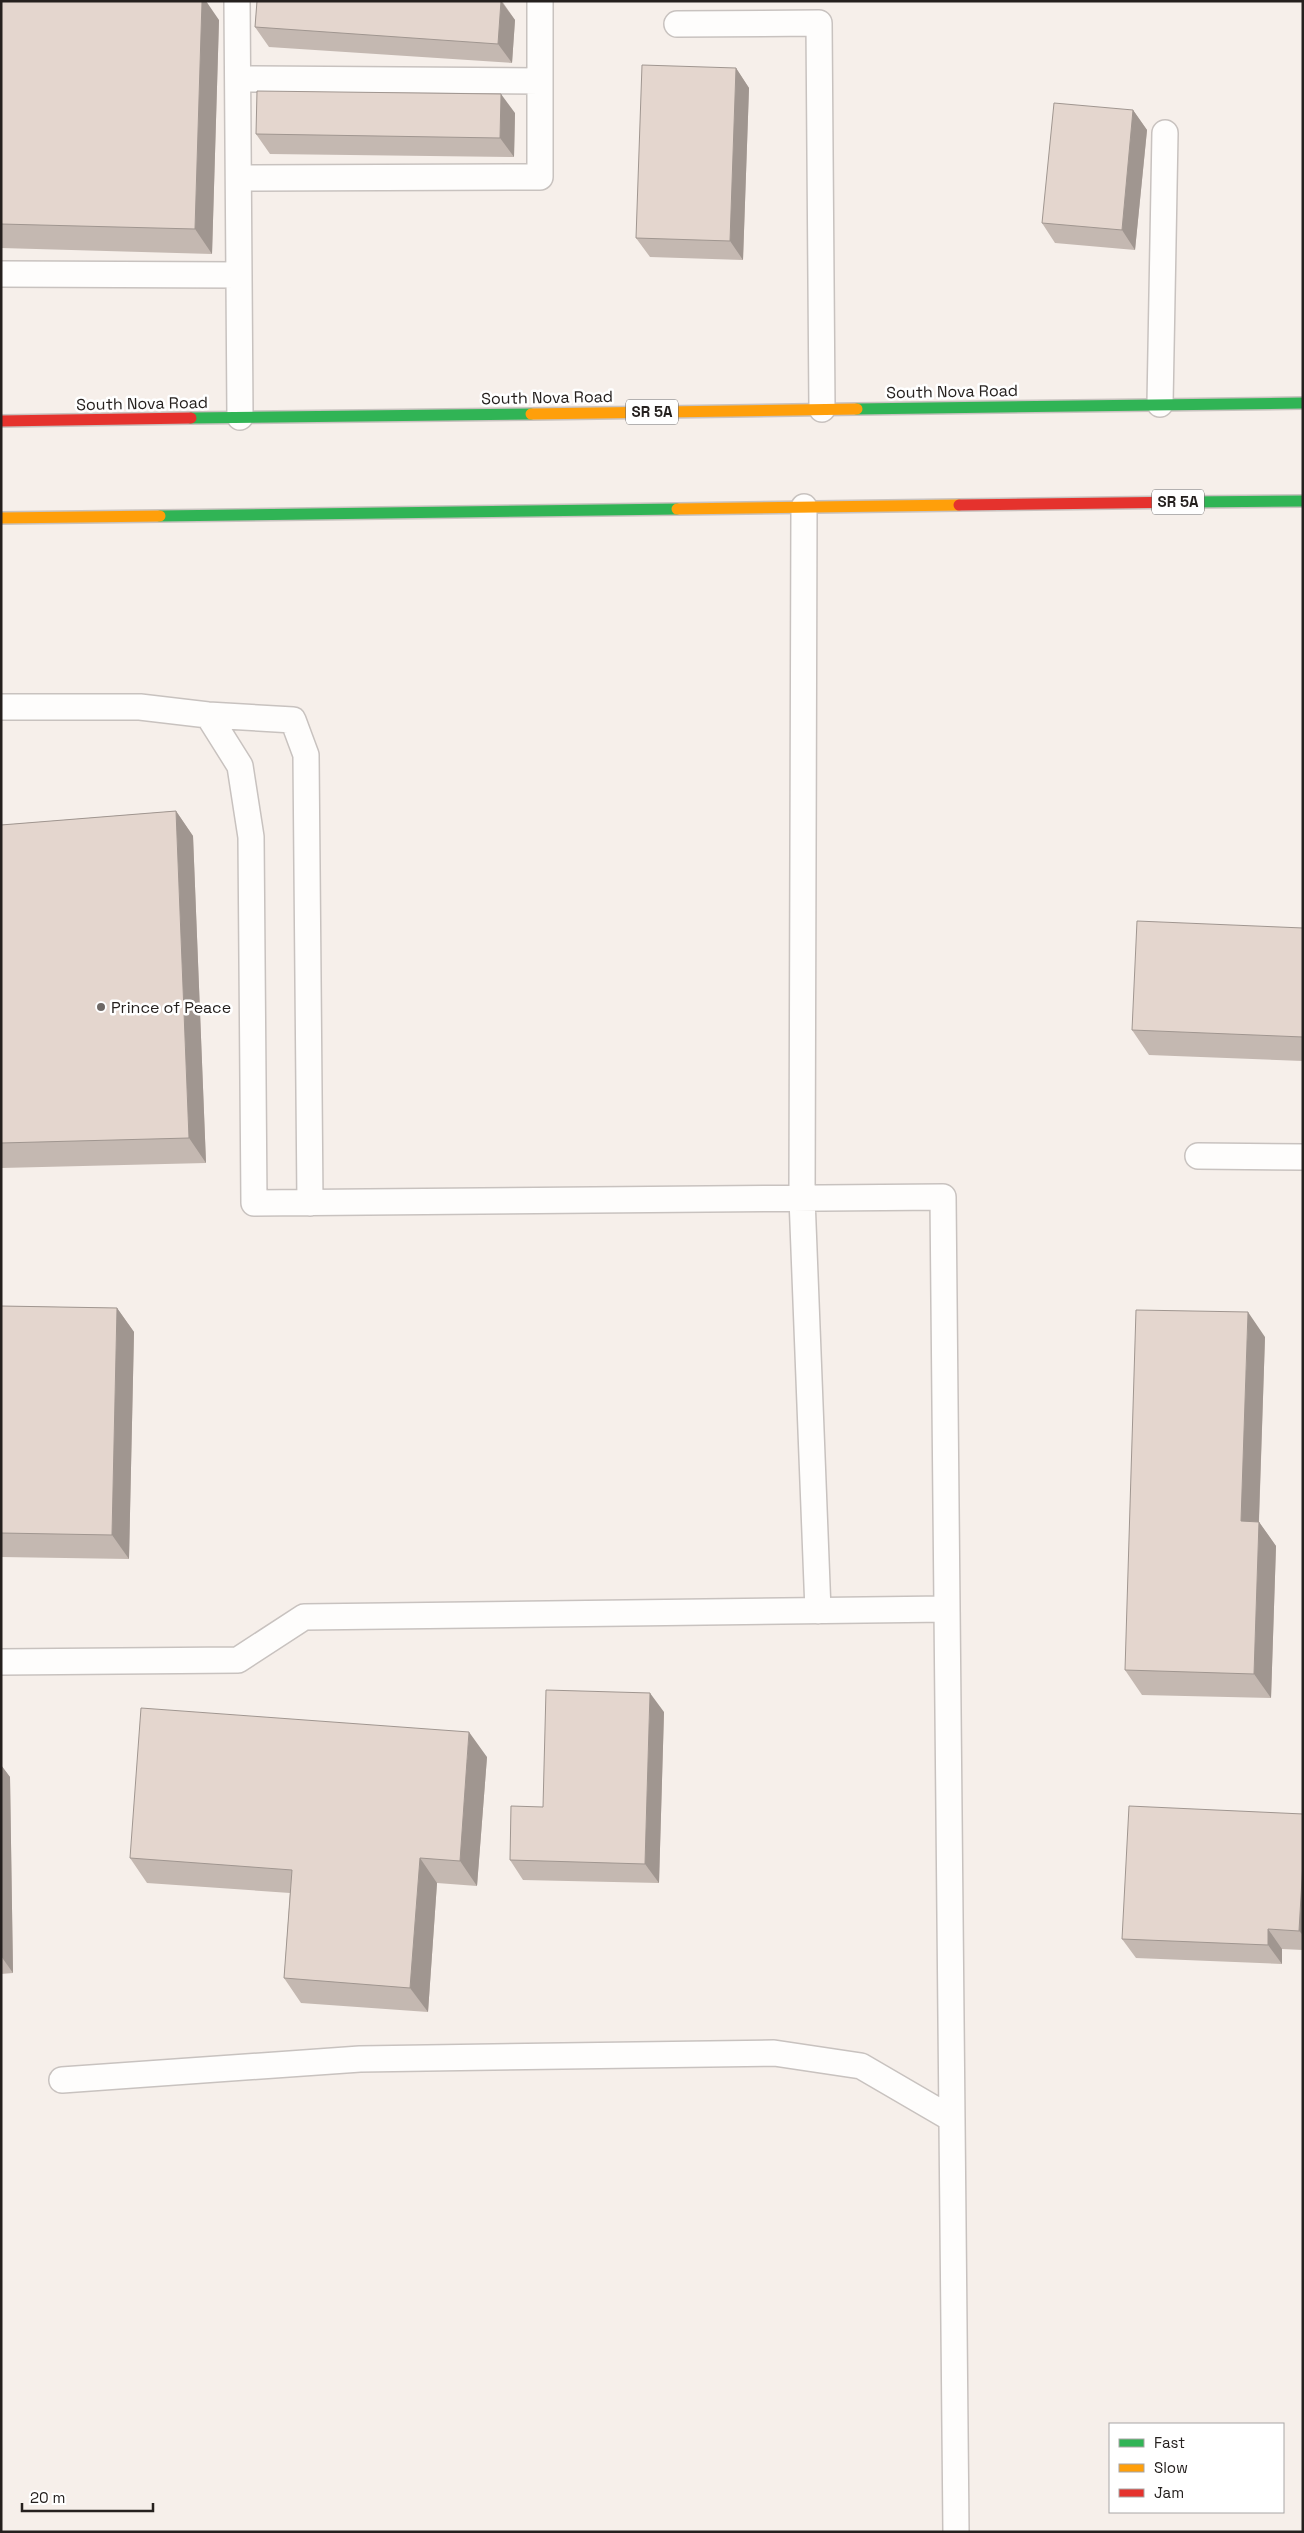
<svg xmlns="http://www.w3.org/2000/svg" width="1304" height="2533" font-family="'Space Grotesk',sans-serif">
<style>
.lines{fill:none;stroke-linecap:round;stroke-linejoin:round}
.lane-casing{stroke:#c8c2bf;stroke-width:28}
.fast-casing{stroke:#c8c2bf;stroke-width:14}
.slow-casing{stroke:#c8c2bf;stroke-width:14}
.jam-casing{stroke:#c8c2bf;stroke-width:14}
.lane{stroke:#fefdfc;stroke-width:25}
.fast{stroke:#30b455;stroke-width:11}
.slow{stroke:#ff9f0a;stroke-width:11}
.jam{stroke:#e5322d;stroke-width:11}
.wall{fill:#c4b8b1}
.shaded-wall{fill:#a09690}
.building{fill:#e4d6ce;stroke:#a09690}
.poi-dot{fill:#6e6865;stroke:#fff;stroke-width:2}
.labels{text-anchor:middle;stroke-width:5;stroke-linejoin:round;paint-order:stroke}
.shield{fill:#fff;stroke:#666362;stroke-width:1}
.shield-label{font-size:15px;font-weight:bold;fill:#25201e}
.street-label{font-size:16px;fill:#25201e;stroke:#fff}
.poi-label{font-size:16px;fill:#25201e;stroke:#fff;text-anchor:start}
</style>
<rect width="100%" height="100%" fill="#f6efea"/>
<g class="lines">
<defs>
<path id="lane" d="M237,1l3,416
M677,24l142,-1 3,386
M238,79l302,2
M239,178l301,-1v-176
M1,274l238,1
M1160,404l5,-271
M804,507l-2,691 16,413
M1,707h139l68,8 85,5 13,35 4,448
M208,715l32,51 11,71 3,366 689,-6 13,1335
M1198,1156l105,1
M1,1662l237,-2 66,-43 643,-8
M62,2080l298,-21 414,-6 87,13 91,53"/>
<path id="fast" d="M857,409l446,-6
M191,418l340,-4
M1189,502l114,-1
M160,516l517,-7"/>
<path id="slow" d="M531,414l326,-5
M677,509l282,-4
M1,518l159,-2"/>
<path id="jam" d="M1,421l190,-3
M959,505l230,-3"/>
</defs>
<use href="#lane" class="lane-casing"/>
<use href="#fast" class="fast-casing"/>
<use href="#slow" class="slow-casing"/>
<use href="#jam" class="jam-casing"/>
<use href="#lane" class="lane"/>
<use href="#fast" class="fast"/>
<use href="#slow" class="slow"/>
<use href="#jam" class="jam"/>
</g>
<path class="wall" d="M1,1l218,19 -7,234 -211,-6z
M257,1h245l13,19 -3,43 -243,-16 -14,-20z
M736,68l13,20 -6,172 -93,-3 -14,-19z
M1133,110l14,20 -12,120 -80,-7 -13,-20z
M515,113l-1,44 -244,-3 -14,-20z
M176,811l17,25 13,327 -205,5v-343z
M1303,928v133l-154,-6 -17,-25z
M1,1306l116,2 17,24 -5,227 -128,-2z
M1265,1337l-6,185 17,24 -5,152 -129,-3 -17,-25z
M664,1712l-5,171 -136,-3 -13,-20 33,-53z
M487,1757l-10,129 -40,-3 -9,129 -127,-9 -17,-25 6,-85 -143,-10 -17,-25z
M1,1765l9,12 3,196 -12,1z
M1303,1814v136l-21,-1v15l-146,-6 -14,-19z"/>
<path class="shaded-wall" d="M202,1h4l13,19 -7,234 -17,-25z
M501,1l14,19 -3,43 -14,-19z
M736,68l13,20 -6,172 -13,-19z
M501,94l14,19 -1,44 -14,-19z
M1133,110l14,20 -12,120 -13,-20z
M176,811l17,25 13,327 -17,-25z
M117,1308l17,24 -5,227 -17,-24z
M1248,1312l17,25 -7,209 -17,-25z
M1259,1522l17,24 -5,152 -17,-24z
M650,1693l14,19 -5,171 -14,-19z
M469,1732l18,25 -10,129 -17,-25z
M1,1765l9,12 3,196 -12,-17z
M420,1858l17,25 -9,129 -18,-24z
M1303,1862v73l-4,-4z
M1268,1929l14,20v15l-14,-19z"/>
<path class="building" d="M1,1h201l-7,228 -194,-5z
M257,1h244l-3,43 -243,-17z
M642,65l94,3 -6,173 -94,-3z
M257,91l244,3 -1,44 -244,-4z
M1054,103l79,7 -11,120 -80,-7z
M176,811l13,327 -188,5v-318z
M1137,921l166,7v109l-171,-7z
M1,1306l116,2 -5,227 -111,-2z
M1136,1310l112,2 -7,209 18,1 -5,152 -129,-4z
M546,1690l104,3 -5,171 -135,-4 1,-54 32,1z
M141,1708l328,24 -9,129 -40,-3 -10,130 -126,-10 8,-108 -162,-12z
M1129,1806l174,8v48l-4,69 -31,-2v16l-146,-6z"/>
<circle class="poi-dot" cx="101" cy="1007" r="5"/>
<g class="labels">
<g class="shield">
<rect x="626" y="399.5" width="52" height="25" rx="4"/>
<rect x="1152" y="489.5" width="52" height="25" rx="4"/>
</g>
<g class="shield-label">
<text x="652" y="417">SR 5A</text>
<text x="1178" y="507">SR 5A</text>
</g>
<g class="street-label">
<text transform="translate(952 391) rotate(-1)" y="6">South Nova Road</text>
<text transform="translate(547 397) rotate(-1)" y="6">South Nova Road</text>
<text transform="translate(142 403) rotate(-1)" y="6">South Nova Road</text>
</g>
<g class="poi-label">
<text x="111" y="1013">Prince of Peace</text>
</g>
</g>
<rect width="1304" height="2533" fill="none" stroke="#25201e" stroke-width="5"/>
<rect x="1109" y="2423" width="175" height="90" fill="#ffffff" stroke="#a8a6a5"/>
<rect x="1119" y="2439" width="25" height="8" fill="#30b455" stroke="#a8a6a5"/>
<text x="1154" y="2448" font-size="15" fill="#25201e">Fast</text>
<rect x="1119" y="2464" width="25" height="8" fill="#ff9f0a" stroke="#a8a6a5"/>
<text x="1154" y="2473" font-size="15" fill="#25201e">Slow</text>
<rect x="1119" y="2489" width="25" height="8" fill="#e5322d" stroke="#a8a6a5"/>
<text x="1154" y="2498" font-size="15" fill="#25201e">Jam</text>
<path d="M22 2503v8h131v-8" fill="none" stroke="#25201e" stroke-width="2.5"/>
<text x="30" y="2503" font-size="15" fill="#25201e" stroke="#ffffff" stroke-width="4" paint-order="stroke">20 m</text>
</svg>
